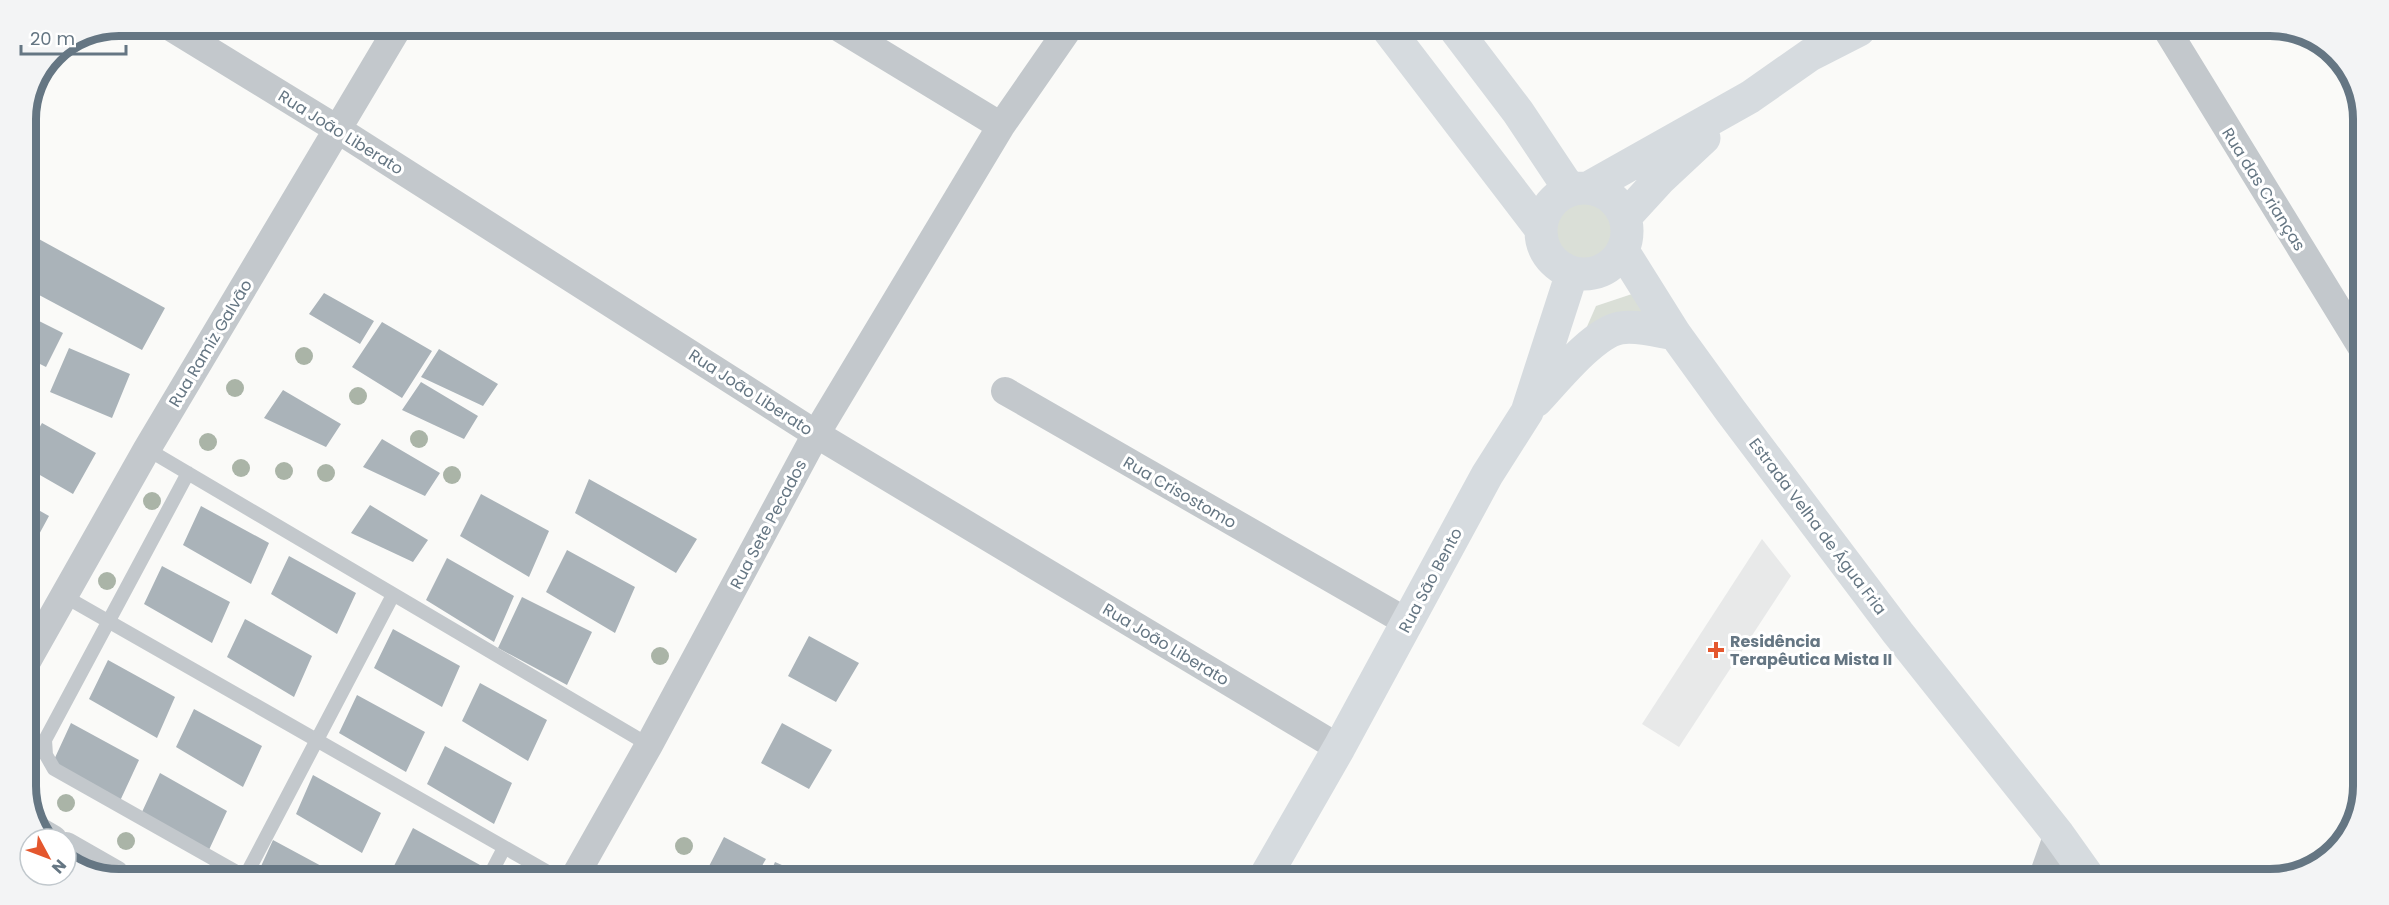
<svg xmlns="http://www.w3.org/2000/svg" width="2389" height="905" font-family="Poppins,sans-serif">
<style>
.built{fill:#e8e9e9}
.grass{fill:#dadfd7}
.building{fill:#aab3b9}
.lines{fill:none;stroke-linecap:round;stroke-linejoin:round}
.lane{stroke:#c3c8cc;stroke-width:14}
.street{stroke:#c3c8cc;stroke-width:28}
.secondary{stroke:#d6dbdf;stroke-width:33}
.tree{fill:#aab4a7}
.poi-dot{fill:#e4572e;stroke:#fff;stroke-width:2}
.labels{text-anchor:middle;stroke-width:6;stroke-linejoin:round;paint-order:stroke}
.street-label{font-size:16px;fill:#657683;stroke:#fff}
.poi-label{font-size:16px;font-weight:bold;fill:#657683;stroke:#fff;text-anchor:start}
.rim{fill:none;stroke:#657683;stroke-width:8}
</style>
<rect width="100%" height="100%" fill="#fafaf8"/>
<path class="built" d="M1762,539l29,37 -112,171 -37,-23z"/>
<path class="grass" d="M1595,189l23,23 1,36 -39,22 -26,-15 1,-42z
M1644,290l11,23 -73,25 14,-32z"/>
<path class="building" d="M26,232l139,76 -23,42 -116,-62z
M324,293l50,28 -14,23 -51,-30z
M31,317l32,16 -17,34 -20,-10v-30z
M382,322l50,29 -30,47 -50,-31z
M69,348l61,26 -18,44 -62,-26z
M439,349l59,35 -15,22 -62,-29z
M421,382l57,34 -14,23 -62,-29z
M283,390l58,34 -15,23 -62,-29z
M42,423l54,30 -23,41 -47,-27v-16z
M382,439l58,34 -15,23 -62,-29z
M589,479l108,60 -21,34 -101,-60z
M481,494l68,37 -20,46 -69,-41z
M26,503l23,13 -19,35 -4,-2z
M370,505l58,35 -15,22 -62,-29z
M201,506l68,37 -18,41 -68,-39z
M567,550l68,37 -20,46 -69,-41z
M289,556l67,37 -19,41 -66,-40z
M447,558l67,38 -20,46 -68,-42z
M162,566l68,36 -18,41 -68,-39z
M522,597l70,35 -25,53 -69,-37z
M245,619l67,37 -18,41 -67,-40z
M393,629l67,37 -18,41 -68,-39z
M809,636l50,27 -23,39 -48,-26z
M108,660l67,37 -18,41 -68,-39z
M480,683l67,37 -19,41 -66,-40z
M357,695l68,37 -19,40 -67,-39z
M194,709l68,37 -19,41 -67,-40z
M71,723l68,37 -19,41 -67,-39z
M782,723l50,27 -23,39 -48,-26z
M445,746l67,37 -18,41 -67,-40z
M160,773l67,38 -19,41 -66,-40z
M313,775l68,38 -19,40 -66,-39z
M413,828l67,37 -5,10h-66l-15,-9z
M724,837l42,22 -10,17h-52z
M273,840l65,35h-81z
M775,862l32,14h-38z"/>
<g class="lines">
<path class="lane" d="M147,449l502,296
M188,473l-143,267 1,15 8,14 188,106
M64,596l489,279
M246,875l147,-280
M490,875l14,-27"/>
<path class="street" d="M169,26l168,103 479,305 523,314
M838,27l163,99
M2167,30l195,318
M1005,391l402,231
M26,663l121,-214 252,-423
M41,832l12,7
M66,846l49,28
M575,876l74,-131 167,-311 185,-308 68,-98
M2042,879l16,-45"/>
<path class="secondary" d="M1387,28l153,200
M1455,29l63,83 52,78
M1590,187l160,-90 60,-42 49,-25
M1541 231a43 43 0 1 1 86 0a43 43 0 1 1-86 0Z
M1626,216l33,-36 45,-42
M1623,251l52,83 55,76 168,223 160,201 32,45
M1536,401c19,-20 57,-68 84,-73 18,-3 37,3 55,6
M1265,877l74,-129 148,-273 40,-63 45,-139"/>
</g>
<g class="tree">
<circle cx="304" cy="356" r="9"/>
<circle cx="235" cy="388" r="9"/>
<circle cx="358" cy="396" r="9"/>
<circle cx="419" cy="439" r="9"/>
<circle cx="208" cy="442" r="9"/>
<circle cx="241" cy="468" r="9"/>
<circle cx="284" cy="471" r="9"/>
<circle cx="326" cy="473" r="9"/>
<circle cx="452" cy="475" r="9"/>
<circle cx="152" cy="501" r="9"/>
<circle cx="107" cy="581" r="9"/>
<circle cx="660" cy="656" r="9"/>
<circle cx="66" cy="803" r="9"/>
<circle cx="126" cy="841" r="9"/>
<circle cx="684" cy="846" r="9"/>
</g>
<path class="poi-dot" d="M1713 641h6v6h6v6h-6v6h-6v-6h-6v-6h6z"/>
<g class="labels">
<g class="street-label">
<text transform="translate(341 132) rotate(32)" y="6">Rua João Liberato</text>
<text transform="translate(2264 189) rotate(58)" y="6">Rua das Crianças</text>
<text transform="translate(210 343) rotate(-59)" y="6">Rua Ramiz Galvão</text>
<text transform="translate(751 392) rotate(33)" y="6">Rua João Liberato</text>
<text transform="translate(1180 492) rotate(30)" y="6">Rua Crisostomo</text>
<text transform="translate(768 524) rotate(-62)" y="6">Rua Sete Pecados</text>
<text transform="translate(1818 526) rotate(53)" y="6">Estrada Velha de Água Fria</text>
<text transform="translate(1430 580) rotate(-62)" y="6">Rua São Bento</text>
<text transform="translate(1166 644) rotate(31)" y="6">Rua João Liberato</text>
</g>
<g class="poi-label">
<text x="1730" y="647">Residência<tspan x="1730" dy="18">Terapêutica Mista II</tspan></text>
</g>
</g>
<path d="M0 0H2389V905H0ZM119 36H2270A83 83 0 0 1 2353 119V786A83 83 0 0 1 2270 869H119A83 83 0 0 1 36 786V119A83 83 0 0 1 119 36Z" fill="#f3f4f5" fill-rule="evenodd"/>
<path class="rim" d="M119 36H2270A83 83 0 0 1 2353 119V786A83 83 0 0 1 2270 869H119A83 83 0 0 1 36 786V119A83 83 0 0 1 119 36Z"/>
<g transform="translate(48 857) rotate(131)"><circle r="28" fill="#ffffff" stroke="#c1c8cd" stroke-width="1.5"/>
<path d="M0-4.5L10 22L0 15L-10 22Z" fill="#e4572e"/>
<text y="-9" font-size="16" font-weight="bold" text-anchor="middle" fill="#657683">N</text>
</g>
<path d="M21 45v9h105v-9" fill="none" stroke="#657683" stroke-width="3"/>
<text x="30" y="45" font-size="18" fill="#657683" stroke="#ffffff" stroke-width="4.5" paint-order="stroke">20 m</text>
</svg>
